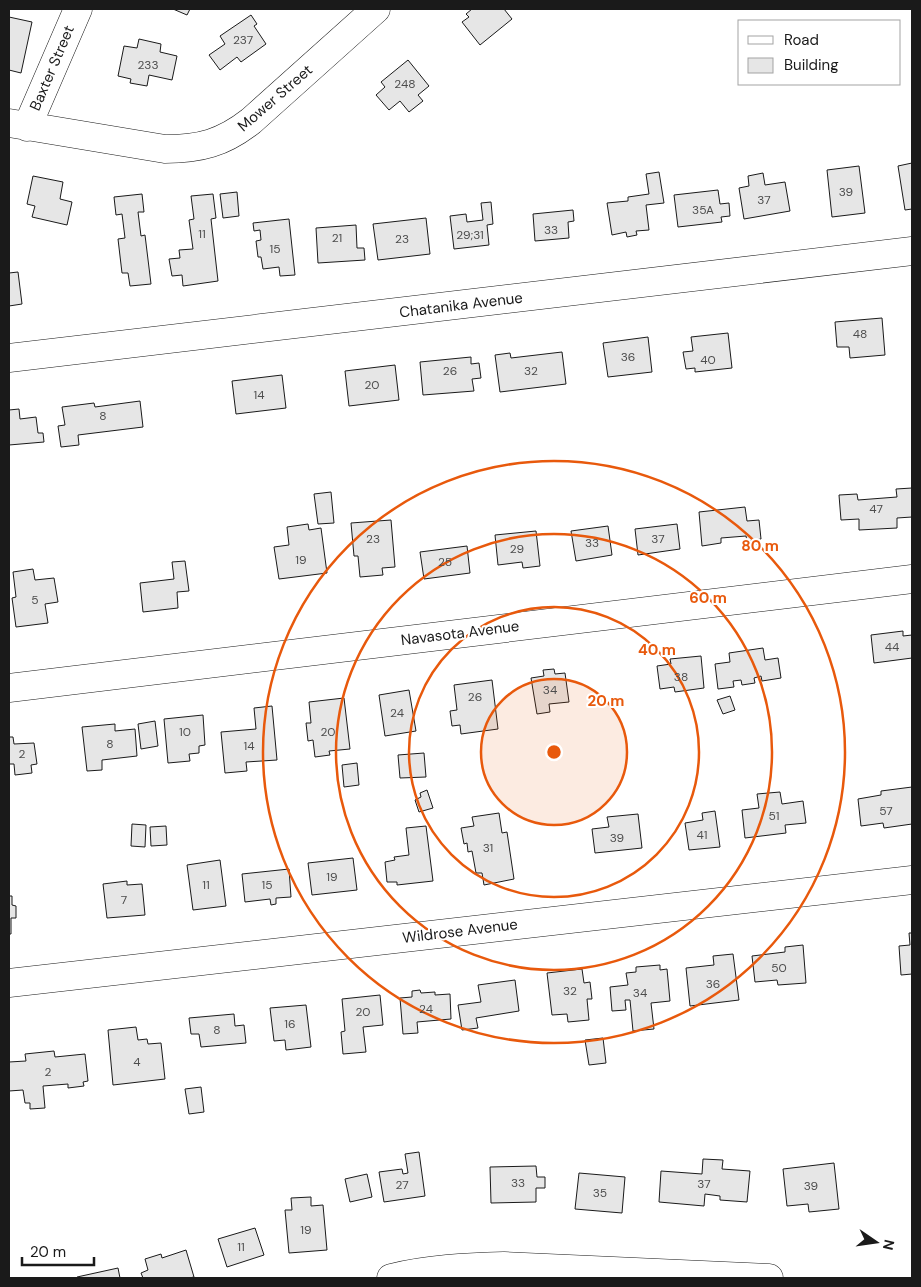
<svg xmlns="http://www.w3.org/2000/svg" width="921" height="1287" font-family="'DM Sans',sans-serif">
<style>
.building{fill:#e6e6e6;stroke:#1a1a1a}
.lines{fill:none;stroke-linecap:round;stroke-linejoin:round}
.minor-casing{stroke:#1a1a1a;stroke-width:29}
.minor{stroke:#fff;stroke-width:28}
.ring{fill:none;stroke:#e8590c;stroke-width:2.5}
.labels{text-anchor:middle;stroke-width:4;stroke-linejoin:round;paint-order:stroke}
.number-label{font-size:12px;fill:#4d4d4d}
.street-label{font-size:15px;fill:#1a1a1a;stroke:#fff}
.centre{fill:#e8590c;stroke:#fff;stroke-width:2.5}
.ring-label{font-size:15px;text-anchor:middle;font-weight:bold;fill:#e8590c;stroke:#fff;stroke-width:4;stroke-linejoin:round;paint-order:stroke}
</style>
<rect width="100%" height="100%" fill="#fff"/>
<path class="building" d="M173,9h17l-3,6z
M472,9h32l8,10 -32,26 -18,-23 7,-5 -3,-3z
M251,15l6,9 -3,2 12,18 -25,18 -4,-5 -17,13 -11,-15 16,-11 -5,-8z
M9,17l23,5 -11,51 -12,-3z
M139,39l22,5 -1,8 17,4 -5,24 -23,-5 -2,11 -17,-3 1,-4 -13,-3 6,-30 13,2z
M408,60l21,26 -11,9 5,6 -14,11 -9,-11 -11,9 -13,-15 9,-8 -4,-5z
M912,163v46l-7,1 -7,-44z
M859,166l6,47 -33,4 -5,-47z
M659,172l5,31 -18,2 3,25 -13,1 1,4 -10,2 -1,-5 -14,3 -5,-32 21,-2v-4l21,-3 -3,-20z
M763,173l2,12 20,-3 5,29 -46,8 -5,-31 10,-2 -1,-10z
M33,176l30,6 -3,17 12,3 -5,23 -35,-8 3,-11 -8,-2z
M718,190l2,14 9,-1 1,13 -9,1 1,5 -44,5 -4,-32z
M237,192l2,24 -16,2 -3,-24z
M142,194l2,18h-6l3,24 4,-1 6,49 -21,2 -2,-13h-6l-4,-34 7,-1 -3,-24 -6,1 -2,-18z
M213,194l3,24 -5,1 7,62 -35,5 -1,-11 -10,1 -3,-17 11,-1 -1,-8 14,-1 -4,-29 5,-1 -3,-23z
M491,202l2,22 -6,1 2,20 -35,4 -4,-33 16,-2 1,8 16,-2 -2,-17z
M573,210l1,11 -6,1 1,16 -34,3 -2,-27z
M426,218l4,36 -52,6 -5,-36z
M289,219l6,56 -15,1 -1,-9 -16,2 -2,-12h-3l-2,-16 5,-1 -1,-10 -6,1 -1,-8z
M356,225l1,23h7l1,12 -47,3 -2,-35z
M18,272l4,32 -13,2v-33z
M882,318l3,37 -35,3 -1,-11h-12l-2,-25z
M728,333l4,35 -37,4v-4l-9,1 -3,-17 10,-1 -2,-14z
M648,337l4,35 -44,5 -5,-34z
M562,352l4,32 -66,8 -5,-37 15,-2 1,5z
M471,357v7l8,-1 2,15 -9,1 2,12 -51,4 -3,-33z
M395,365l4,35 -50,6 -4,-35z
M282,375l4,33 -50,6 -4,-33z
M140,401l3,26 -65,8 1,10 -18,2 -3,-21 7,-1 -3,-18 32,-4 1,4z
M19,409l1,10 16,-2 2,16h5l1,9 -35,3v-35z
M912,488v29l-15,1v10l-38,2v-11l-18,1 -2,-25 18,-1 1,6 39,-3 -1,-8z
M331,492l3,31 -16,1 -4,-30z
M745,507l2,14 12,-1 2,19 -14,2 -1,-5 -25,2v5l-19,3 -3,-34z
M391,520l4,47 -13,1 1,7 -23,2 -2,-21h-4l-3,-33z
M308,524l1,6 12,-2 6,45 -48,6 -5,-32 15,-2 -2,-18z
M677,524l3,25 -42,6 -3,-26z
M608,526l4,29 -36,6 -5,-30z
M536,531l4,35 -17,2 -1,-6 -24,3 -3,-30z
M467,546l3,27 -46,6 -4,-27z
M185,561l4,30 -12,1 1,16 -35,4 -3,-29 34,-4 -2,-17z
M33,569l2,11 19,-2 4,24 -13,2 3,19 -32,4 -4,-29 4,-1 -3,-25z
M903,631v5l9,-1v23l-38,5 -3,-28z
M763,648l2,12 13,-2 3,20 -19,3 -1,-5 -7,2 1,5 -13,2 -1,-5 -8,1 1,6 -16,2 -3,-25 15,-2 -1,-9z
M701,656l3,32 -29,4 -1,-5 -14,2 -3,-23 14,-2 -1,-5z
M554,669l1,5 10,-1 4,29 -20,2 1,8 -13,2 -6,-36 13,-2 -1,-6z
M492,680l6,49 -37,5 -1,-9 -8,1 -2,-15 7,-1 -3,-25z
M409,690l7,41 -31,5 -6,-41z
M730,696l5,14 -12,4 -6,-14z
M344,698l6,51 -21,2 1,4 -15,2 -2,-17 -5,1 -2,-18h5l-2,-21z
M272,706l5,54 -31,2 1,9 -22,2 -4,-41 35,-3 -2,-21z
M203,715l2,30 -6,1v7l-10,1 1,7 -22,2 -4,-44z
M155,721l3,25 -17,3 -3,-25z
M115,724v7l20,-2 2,27 -35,4v10l-15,1 -5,-44z
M9,737h4l1,7 20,-1 3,21 -6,1 1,8 -17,2 -1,-11h-5z
M424,753l2,24 -26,1 -2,-23z
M357,763l2,22 -15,2 -2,-22z
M912,787v37l-28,4 -1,-5 -22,3 -3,-27 23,-4v-4z
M427,790l6,18 -14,4 -4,-12 6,-3 -1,-4z
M780,792l2,12 21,-3 3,22 -21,2 1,8 -41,5 -3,-28 17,-2 -2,-14z
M715,811l5,36 -31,3 -4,-27 18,-3 -1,-7z
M499,813l3,20 5,-1 7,47 -30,6 -2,-12h-6l-4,-22 -4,1 -1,-9 -3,1 -3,-16 13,-2 -2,-9z
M638,814l4,34 -47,5 -3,-24 17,-2 -2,-10z
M132,824l14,1 -1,22 -14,-1z
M166,826l1,19 -16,1 -1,-19z
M426,826l7,55 -36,4v-3h-10l-2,-20 10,-2 -1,-3 15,-2 -3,-27z
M353,858l4,32 -45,5 -4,-32z
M220,860l6,46 -33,4 -6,-45z
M289,869l2,28 -15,1v6l-5,1 -1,-6 -25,3 -3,-28z
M127,881v4l15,-1 3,31 -38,3 -4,-34z
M9,896h3v9l4,1v12h-5v16h-2z
M909,933h3v41l-11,1 -2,-29 11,-1z
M803,945l3,38 -28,2 -1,-5 -22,2 -3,-26 33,-4v-5z
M733,954l6,46 -49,6 -4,-38 28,-3 -1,-9z
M660,965v5l7,-1 3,32 -19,2 3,26 -21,2 -3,-31h-5l1,10 -14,1 -2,-24 18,-2 -2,-12 10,-1v-5z
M582,969l2,14 6,-1 2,17h-5l2,21 -21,2 -1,-8 -15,1 -5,-42z
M515,980l4,31 -43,7 2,10 -16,2 -4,-25 23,-3 -3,-17z
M420,990l1,3 14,-1v3l15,-1 1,25 -34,3 1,11 -15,1 -3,-36 12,-1v-6z
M380,995l3,30 -20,2 3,25 -23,2 -2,-22 4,-1 -3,-32z
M306,1005l5,42 -25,3 -1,-10 -11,1 -4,-33z
M234,1014l1,12 9,-1 2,18 -45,4 -2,-13h-8l-2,-16z
M136,1027l2,13 9,-1 1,5 13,-1 4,36 -52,6 -5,-55z
M603,1038l3,25 -17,2 -4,-25z
M54,1051l1,6 30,-3 3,27 -5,1 1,4 -16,2v-4l-25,2 2,22 -15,1v-6h-5l-2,-13 -14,1v-29l17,-1 -1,-7z
M201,1087l3,25 -15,2 -4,-25z
M419,1152l6,44 -41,6 -5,-30 23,-3 1,5 5,-1 -3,-19z
M703,1159l20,1 -1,9 28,2 -3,31 -27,-2v-4l-15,-2 -1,12 -45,-4 2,-31 41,3z
M834,1163l5,46 -30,3 -1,-8 -21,2 -4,-37z
M536,1166l1,11h8v11h-9v14l-45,1 -1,-36z
M579,1173l46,4 -3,36 -47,-4z
M367,1174l5,23 -22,5 -5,-23z
M311,1197v9l12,-1 4,45 -38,3 -4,-43h7l-1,-12z
M255,1228l9,27 -37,12 -9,-28z
M186,1250l8,27 -5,1h-46l-2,-5 7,-3 -3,-11 16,-5 1,4z
M118,1268l2,10h-43v-1z"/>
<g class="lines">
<defs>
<path id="minor" d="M9,123l156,26c35,0 58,-6 86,-28l125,-112
M27,127l51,-118
M9,358l903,-107
M9,688l903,-109
M9,983l903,-103
M391,1278c37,-9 75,-11 113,-12l265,12"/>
</defs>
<use href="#minor" class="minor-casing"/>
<use href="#minor" class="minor"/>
</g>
<circle cx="554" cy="752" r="73" fill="#e8590c" fill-opacity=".12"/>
<g class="ring">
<circle cx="554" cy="752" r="73"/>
<circle cx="554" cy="752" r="145"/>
<circle cx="554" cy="752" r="218"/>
<circle cx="554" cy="752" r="291"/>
</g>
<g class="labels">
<g class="number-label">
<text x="243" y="44">237</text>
<text x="148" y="69">233</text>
<text x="405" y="88">248</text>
<text x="846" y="196">39</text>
<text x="764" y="204">37</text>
<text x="703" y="214">35A</text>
<text x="551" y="234">33</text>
<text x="202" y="238">11</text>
<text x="470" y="239">29;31</text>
<text x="337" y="242">21</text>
<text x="402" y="243">23</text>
<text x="275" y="253">15</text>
<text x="860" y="338">48</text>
<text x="628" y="361">36</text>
<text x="708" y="364">40</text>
<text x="450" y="375">26</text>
<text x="531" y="375">32</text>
<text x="372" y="389">20</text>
<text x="259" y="399">14</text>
<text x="103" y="420">8</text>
<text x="876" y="513">47</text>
<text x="373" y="543">23</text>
<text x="658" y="543">37</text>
<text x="592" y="547">33</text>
<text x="517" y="553">29</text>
<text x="301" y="564">19</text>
<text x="445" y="566">25</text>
<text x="35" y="604">5</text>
<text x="892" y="651">44</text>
<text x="681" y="681">38</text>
<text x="550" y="694">34</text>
<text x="475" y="701">26</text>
<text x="397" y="717">24</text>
<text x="185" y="736">10</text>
<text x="328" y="736">20</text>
<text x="110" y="748">8</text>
<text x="249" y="750">14</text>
<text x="22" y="758">2</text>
<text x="886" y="815">57</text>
<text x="774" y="820">51</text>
<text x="702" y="839">41</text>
<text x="617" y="842">39</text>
<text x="488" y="852">31</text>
<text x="332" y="881">19</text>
<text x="206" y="889">11</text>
<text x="267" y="889">15</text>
<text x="124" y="904">7</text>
<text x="779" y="972">50</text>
<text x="713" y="988">36</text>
<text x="570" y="995">32</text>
<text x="640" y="997">34</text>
<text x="426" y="1013">24</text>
<text x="363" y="1016">20</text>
<text x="290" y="1028">16</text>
<text x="217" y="1034">8</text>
<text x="137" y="1066">4</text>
<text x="48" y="1076">2</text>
<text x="518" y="1187">33</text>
<text x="704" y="1188">37</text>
<text x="402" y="1189">27</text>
<text x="811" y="1190">39</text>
<text x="600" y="1197">35</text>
<text x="306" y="1234">19</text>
<text x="241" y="1251">11</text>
</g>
<g class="street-label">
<text transform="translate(52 68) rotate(-67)" y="5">Baxter Street</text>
<text transform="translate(275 98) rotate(-41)" y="5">Mower Street</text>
<text transform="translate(461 305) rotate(-7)" y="5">Chatanika Avenue</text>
<text transform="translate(460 633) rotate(-7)" y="5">Navasota Avenue</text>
<text transform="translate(460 931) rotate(-7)" y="5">Wildrose Avenue</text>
</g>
</g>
<circle cx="554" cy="752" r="8" class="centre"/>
<g class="ring-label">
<text x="760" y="551">80 m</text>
<text x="708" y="603">60 m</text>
<text x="657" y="655">40 m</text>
<text x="606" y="706">20 m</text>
</g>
<rect width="921" height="1287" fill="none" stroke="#1a1a1a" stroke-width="20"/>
<rect x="738" y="20" width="162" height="65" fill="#ffffff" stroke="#a3a3a3"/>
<rect x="748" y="36" width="25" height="8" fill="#ffffff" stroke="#a3a3a3"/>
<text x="784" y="45" font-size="15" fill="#1a1a1a">Road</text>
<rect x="748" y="58" width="25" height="15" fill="#e6e6e6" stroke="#a3a3a3"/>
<text x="784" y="70" font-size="15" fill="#1a1a1a">Building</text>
<g transform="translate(876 1242) rotate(103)" stroke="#ffffff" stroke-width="4" paint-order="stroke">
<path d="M0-4L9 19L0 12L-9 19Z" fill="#1a1a1a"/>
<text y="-8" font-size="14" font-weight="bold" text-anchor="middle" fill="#1a1a1a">N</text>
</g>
<path d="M22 1257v8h72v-8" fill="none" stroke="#1a1a1a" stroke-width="2.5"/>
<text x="30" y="1257" font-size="15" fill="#1a1a1a" stroke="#ffffff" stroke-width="4" paint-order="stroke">20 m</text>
</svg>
